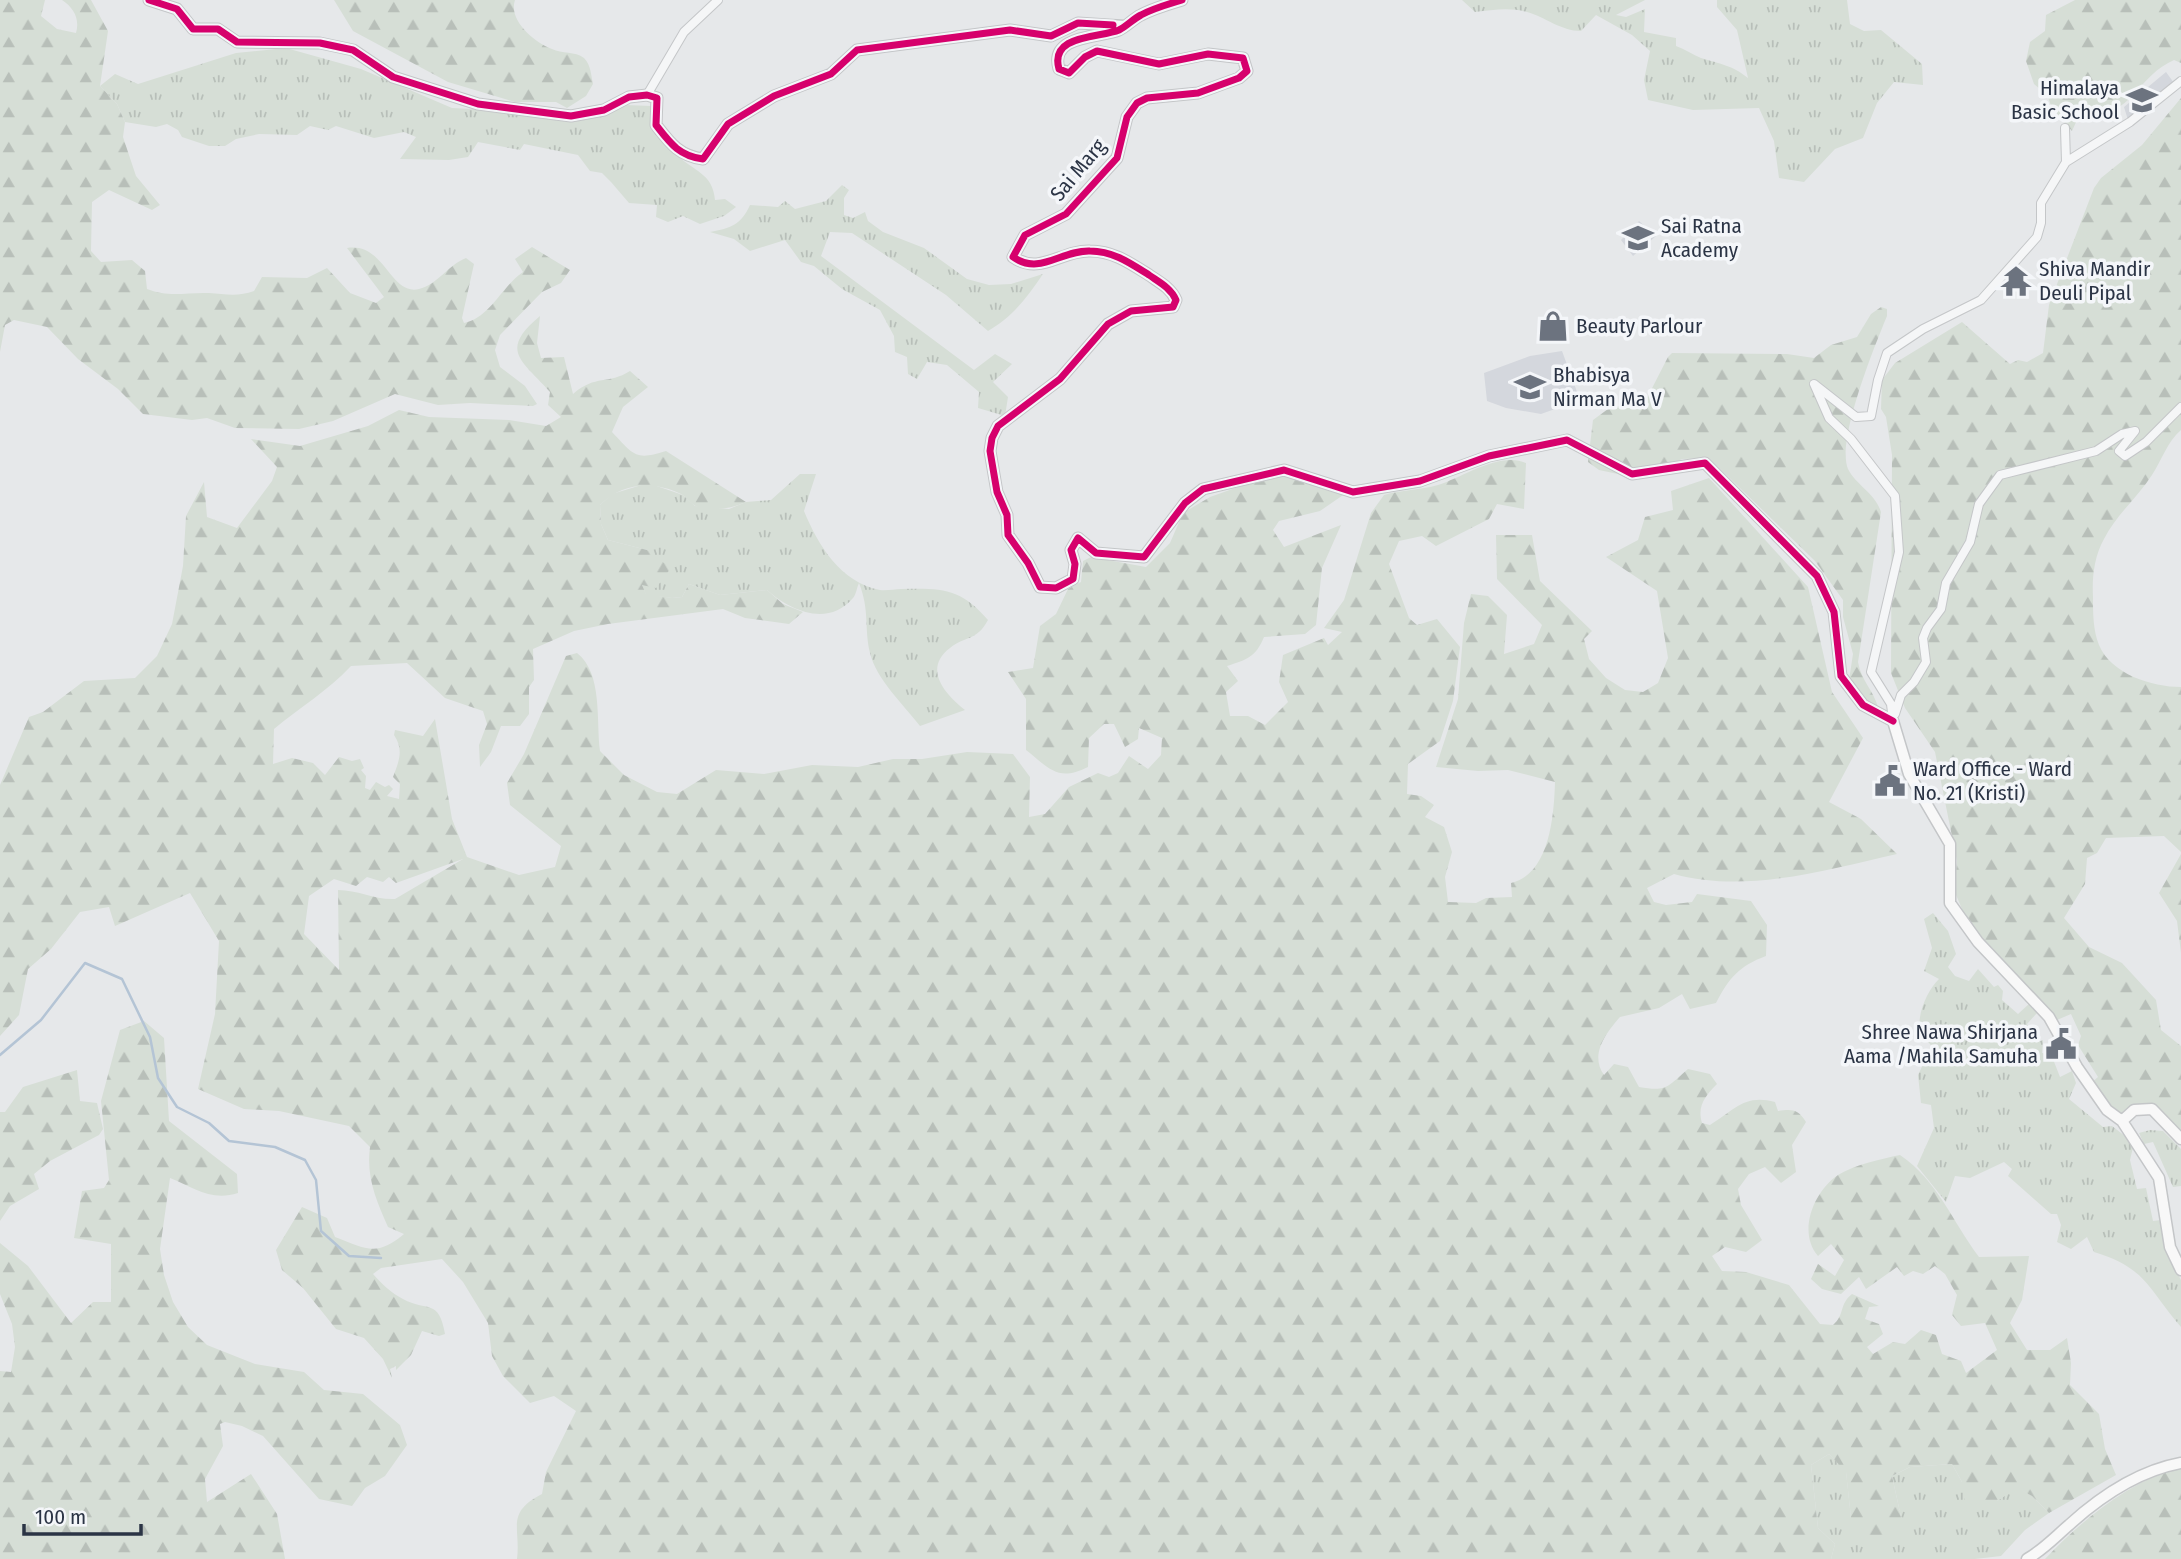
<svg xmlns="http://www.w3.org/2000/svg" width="2181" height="1559" font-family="'Fira Sans Condensed',sans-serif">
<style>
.built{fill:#d4d7dd}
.grass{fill:url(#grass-tufts)}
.forest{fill:url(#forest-firs);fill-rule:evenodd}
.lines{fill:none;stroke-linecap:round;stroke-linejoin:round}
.stream{stroke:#b4c4d5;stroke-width:2.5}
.street-casing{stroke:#c4c6c8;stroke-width:10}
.secondary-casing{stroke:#c4c6c8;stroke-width:13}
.street{stroke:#f5f6f7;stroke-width:8}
.secondary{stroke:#f8f8f8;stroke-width:10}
.cycleway-casing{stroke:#f4f6f9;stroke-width:11}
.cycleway{stroke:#d6006c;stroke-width:7}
.labels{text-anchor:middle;stroke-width:7;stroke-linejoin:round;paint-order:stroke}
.poi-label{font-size:21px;fill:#2b3445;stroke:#f4f6f9;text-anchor:start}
.street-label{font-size:21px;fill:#2b3445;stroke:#f4f6f9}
</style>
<defs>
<pattern id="grass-tufts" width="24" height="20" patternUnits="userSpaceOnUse" patternTransform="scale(1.75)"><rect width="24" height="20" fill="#d6ded6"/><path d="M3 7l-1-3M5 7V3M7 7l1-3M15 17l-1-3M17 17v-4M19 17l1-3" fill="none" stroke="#b8bfb9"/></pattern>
<pattern id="forest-firs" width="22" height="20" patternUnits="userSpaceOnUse" patternTransform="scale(1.75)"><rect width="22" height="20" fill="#d6ded6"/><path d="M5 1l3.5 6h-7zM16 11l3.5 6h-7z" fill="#b8bfb9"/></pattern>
</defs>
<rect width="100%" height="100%" fill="#e6e8ea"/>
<path class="built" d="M2166,72l8,11 -46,37 -4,-13z
M1639,221l17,15 -23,20 -12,-16z
M1562,351l18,49 -39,14 -35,-6 -19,-7 -3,-28 46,-17z"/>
<path class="grass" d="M1462,0h183l-29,15 10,2 19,-8 -1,23 32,6v8c9,3 17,9 25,12 19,6 31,7 47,20l-11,-48 -20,-23v-7h130l3,24 14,7 17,-1 41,34 1,21 -29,-3 -17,21 -14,35 -28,11 -31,33 -25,-4 -5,-37 -15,-33 -66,2 -45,-10 -4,-20 6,-29 -18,-16 -36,-20 -15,16c-20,0 -36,-14 -54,-19 -18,-5 -34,-2 -52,0z
M286,48l75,21 91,39 151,7 23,-10 25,1 -1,18c9,10 17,21 27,31 16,16 36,18 38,45l10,-1 11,8 -12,9 -24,8 -17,-8 -15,6 -12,-5 1,-12 -28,-2 -18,-21 -9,-9 -12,-2 -12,-16 -54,-11 -4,6 -42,-8 -10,15 -19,3 -49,-1 16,-22 -12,-5 -30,6 -38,-12 -8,4 -18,-4 -13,9 -38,-1 -23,5 -11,7h-16l-27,-9 -4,-7 -11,-6 -11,3 -31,-5 -8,-18 -17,-18 15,-12 23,10 98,-31z
M842,185l7,5 -5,8v17l9,3 12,-6 3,9 15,11 41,16 43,31 22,6 22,-1 32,-10c-16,23 -30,43 -55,57l-42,-36 -94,-62 -22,-1 -9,24 153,114 21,-16 17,10 -19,18 15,15 -3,19 -27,-8 1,-16 -32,-27 -20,-3 -10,17 -9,-5 -1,-17 -12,-5 -1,-16 -14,-26 -38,-21 -28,-23 -13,-4 -16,-22 -35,11 -16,-12 -24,-7c21,-4 31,-7 40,-27l28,2 7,-6 10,8 31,-8z
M800,474h16l-12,37c14,34 36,71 76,79 6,1 15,-1 21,-1 41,-1 60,-1 87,31 -12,22 -22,15 -38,28 -28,21 -4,47 15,62l-45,16c-16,-21 -44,-47 -50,-73 -6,-26 0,-42 -11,-70 -2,4 -3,12 -6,15 -25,30 -64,12 -86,-8l-47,5 -31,-11 -7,13 -10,1 -26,-3 -4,-10 5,-35 -39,-10 -7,-16 -1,-19 12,-11 36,-11 35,12 12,11 34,3 17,-7 25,-2z
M1933,913l15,18 8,23 -8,13 7,9 14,5 9,-12 16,18 4,-2 5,6 -1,9 16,14 12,-11 7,10 -10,11 11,18 5,-2 -1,13 9,1 9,23 12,-6 4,12 -7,16 34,28 9,-1 22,17 -4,17 7,29 9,-1 7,33 8,-1 7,36 13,24v47c-33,-38 -34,-59 -87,-75l-7,-15 -16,12 -14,-7 4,-17 -4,-11h-6l-43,-38 4,-7 -8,-7 -34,16 -15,-2 -9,26 -29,-36 17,-38 -3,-23 -10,-2 -3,-28 14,-29c-4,-4 -9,-10 -11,-14 -6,-15 7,-43 18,-53l-15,-8 8,-23 -8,-29z
M2150,1130l13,1 18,18v37l-8,1 -20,-45 -9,2 -5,-11z
M1829,1454l17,17 5,47 50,-1 -9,-41 18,-9 42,-3 10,18 35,19 20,-14 15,9 17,17 -24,17 -24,26 -26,3h-144l4,-15 -17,-16 -7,-63z"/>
<path class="forest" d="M0,0h45l-4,16 16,13 19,4c4,-14 -2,-25 -14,-33h29l17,31 -8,55 17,18 8,18 -2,15 13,39 24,29 -8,5 -43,-20 -17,12 -1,49 10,11 31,-2 13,11 2,18c23,9 39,3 62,4 16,1 29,4 45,-2l8,-14 45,1 20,-10 23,25 26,10 8,-6 -37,-49c38,-6 43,48 72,41 18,-4 29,-24 47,-31l8,6 -12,54 2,5c26,-5 38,-37 59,-51l-8,-13 17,-12 38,23 -9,13 -19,9 -42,43 -5,15 5,17 25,19 12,18 -4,2 -63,-3 -32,2 -43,-11 -62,27 -34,8 -64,-1 -28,-10 -15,2 -49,-6 -25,-25 -40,-30 -31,-32 -33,-7 -9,5 -5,27z
M334,0h181c-7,20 19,42 37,49 10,5 23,2 32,9 7,7 7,17 9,26l-7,12 -19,12 -11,-6h-41l-67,-20 -95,-51z
M2075,0h106v63l-7,-3c-41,18 -42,64 -92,49l-10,22 -20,-23 -5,-13 -13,-11 -8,-23 4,-19 15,-11 1,-16z
M2181,98v332c-14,12 -19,30 -29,45 -14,22 -36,40 -48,64 -10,18 -12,38 -11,58 0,16 0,33 6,48 12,29 53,42 82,42v165l-17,-16 -58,2 -9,15 -10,5 -2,26 -21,34 25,29 33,16 34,37 5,30 20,16v90l-27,-28 -22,-3 -11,13 -30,-35 7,-6 -20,-32 3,-9 -10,-22 -14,6 -90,-99 -13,-31 3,-29 -22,-109 -30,-44 -14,-35 1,-218 -6,-38 -5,-8 1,-29 13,-17 67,-41 48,42 8,-4 9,2 16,-9 6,-48 45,-117 7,-10 41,-33z
M1881,307l6,2v7c-12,29 -51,125 -39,153 8,16 27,24 33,43l-23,150c3,18 15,28 20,45l-5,4 -12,-4 -14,-14 6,-39 -10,-37v-17l-28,-39 -106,-103 -27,1 -30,15 -20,3 -33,-7 -11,-8 5,-42 15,-11 39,-11 21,-41 4,-4 115,1 27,4 17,-13 26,-8 14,-23z
M540,316l-3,27 4,15 23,-1 9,37c23,-20 35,-9 57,-23l18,16 -25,20 -11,25c22,23 23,29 54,19l80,51c-15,7 -31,9 -48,5 -7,-2 -11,-10 -17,-13 -29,-14 -59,-11 -81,11l1,19 7,16 39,10 24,18 -15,20 -14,-3 4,9 26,4 10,-1 7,-13 31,11 47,-5 16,14 20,8 -14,12 -44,-6 -22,-9 -115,15 -34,7 -41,18 1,31 -5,7v27l-9,12h-19l-10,26 -11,15 -1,-22 8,-21 -4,-13 -38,-13 -38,-35 -56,3c-23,25 -51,41 -77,63l-1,35 19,-6 21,5 12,12 14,-18 13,4 8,-2 4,9 -3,2 5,6 -1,12 5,2 6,-8 9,5 4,-2 4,4 -6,7 12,3 1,-15 -7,-7c6,-16 11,-27 1,-42l1,-5 28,6 12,-17 17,100 15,38 52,18 36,-8 6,-21 -51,-41 -3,-22 17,-29 42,-98 11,-3c26,20 19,68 23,98l24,24 33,17 20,2 39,-24 48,4 48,-9 46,2 35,-8h29l45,-7 46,2 17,23 -1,40 16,-3 24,-27 29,-14 11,4 9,-4 11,-17 19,13 13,-14 1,-17 -23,-10 -1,11 -13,8 -11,-23h-10l-15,14 -1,29c-30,15 -38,2 -62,-17v-51l-18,-27 25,-4 7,-42 16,-12 12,-25 13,-7 2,-21 8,-4 55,10 24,-24 13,-30 27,-16 28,-10 58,-14 53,18 -29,20 -41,10 -6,9 11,17 57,-22 -19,43 -6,57 -11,9 -41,3c-8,20 -18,23 -37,29l11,15 -12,11 4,24h18l17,9 23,-23 -9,-20 4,-27 41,-17 4,7 14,-13 -18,-4 20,-28 27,-87 13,-18c17,-5 36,-5 54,-10 25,-8 62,-34 88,-22l-2,46 -27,-5 -8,15 -53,27 -14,-10 -23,5 -10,23 20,54 8,7 20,-6 23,28 -7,54 -13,40 -32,23 -1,30 14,2 13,9 -9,12 19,10 8,25 -7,25 3,25 28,1 10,-5 26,-1 -1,-14c39,-9 43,-68 44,-101l-47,-12 -30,1 -42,-4 22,-68 6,-76 7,-29 17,2 19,19 -3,39 30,-10 8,-19 -45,-46 -1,-44h36l8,46 52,50 -8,8 5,20 17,19 19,12 18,2 15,-9 10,-25 -11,-67 -51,-34 32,-17 7,-23 28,-7 -2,-19 38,-13 99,109 24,105 31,46 -34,64 32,17 36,35c-71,16 -151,40 -223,20l-27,14 7,14 12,3 26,-3 5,-8 54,7 16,24 -1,31c-27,10 -37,22 -50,47l-26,6 -8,-15 -23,14 -39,9c-13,15 -31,37 -16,58l10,-11 14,3 11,20c28,5 28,0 49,-18l22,5 7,10c-12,12 -20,22 -15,39l8,2c25,-15 34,-31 65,-23l3,9c14,-2 20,-2 28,11l-14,23 4,27 -15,11 -16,-16 -16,7 -11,15 3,16 21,35 -16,12 -21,-5 -13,9 10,15 24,1 43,13 31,39 13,1c12,-10 6,-21 19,-31l27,12 -10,1 -4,12 14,5 4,10 -16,13 6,7 20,-12 12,2 16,-14 15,5 6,19 19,7 5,12 31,-23 -12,-27 -24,3 -9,-11 5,-20 -12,-21 -10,-8 -12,8 -10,-3 -9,5 -7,-9 -31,22 -7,-12 -18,17 -19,-5 -11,-10 7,-15 17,12 9,-16 -13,-16 -13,12c-21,-24 -4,-65 20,-81 16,-10 43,-16 62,-20 38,26 52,66 79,102l50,-1 -7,44 -12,23 17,27h23l17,-12 4,25 -1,22 29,29 6,35 11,26 -67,38 -17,-17 -15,-8 -20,13 -31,6 -4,-25 -10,-18 -42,3 -18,9 9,41 -6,25 -26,-3 -18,-21 -5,-46 -17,-18 -18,11 7,63 17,16 -4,15h-1314c4,-31 -12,-46 25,-65l4,-22 30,-61 -22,-15 -24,7 -27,-27 -11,-20 -4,-33 -25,-41 -21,-23 -61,9 -8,6c9,10 18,19 30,25 24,13 36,-1 42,35l-6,2 -17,-5 -11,24 -15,15v-4l-6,3 2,9 -9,-19 -19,-21 -28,-9 -33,-41 -21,-18 -6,-20 26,-43 25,11 8,19c31,12 42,20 69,-3l-16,-7c-12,-27 -22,-50 -18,-80l-21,-21 -70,-15 -35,-2 -46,-20 17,-75 4,-73 -29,-48 -75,33 -6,-19 -29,5 -29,37 -23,20 -9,46 -19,21v-251l29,-68 14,-5 41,-31 51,-3 22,-22 15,-32 11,-58 3,-50 18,-34 3,35 30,11 35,-47 5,-14 -26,-28 49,7 68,-20 31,-16 30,7 80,3 37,6 15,-9 -13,-12 2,-13c-28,-32 -52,-41 -10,-76zM463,859l-68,40c-20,1 -37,-9 -57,-9l1,80 -35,-36 5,-38 25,-17 22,7 11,-9 16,5 6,-5 7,6z
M2181,854v99l-4,-32 -18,-28z
M144,1021l20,17 5,83 68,53 1,19c-27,9 -45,-6 -68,-15l-10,71 4,26 9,27 15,25 19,18 48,19 49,8 20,18 39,4 37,31 7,20 -22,31 -20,12 -13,18 -33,-7 -56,-63 -21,-10 -17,-4 -5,2 3,22 -18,33 2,23 44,-28 26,40 8,45h-285v-188l11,1 4,-25 -3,-23 -12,-30v-51l28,23 43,57 22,-21h18v-58l-37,-6 8,-47 22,-3 5,-8 -8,-79 19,-71z
M77,1070l3,31 17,2 6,26 -4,6 -49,26 -16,13 5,15 -29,17 -10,15v-109h5l18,-25z
M2181,1465v94h-136c40,-42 81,-74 136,-94z"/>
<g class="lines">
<path class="stream" d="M0,1055l41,-35 44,-57 37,16 28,58 8,41 19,29 32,16 20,18 46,6 30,13 11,20 5,51 28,25 32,2"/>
<defs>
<path id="street" d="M647,95l37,-63 34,-32
M2066,162l64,-40 51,-41
M1895,714l6,-19 13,-13 12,-20 -3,-24 4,-10 14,-19 5,-26 24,-41 9,-38 21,-29 96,-24 26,-17 13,-3 -16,20 6,5 21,-14 35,-35
M1893,721l-2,-17 -20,-32 28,-120 -4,-56 -44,-57 -22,-21 -15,-34 42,33 15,-1 7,-36 9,-27 36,-24 58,-29 56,-63 4,-14v-20l25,-41 -1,-34"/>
<path id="secondary" d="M149,0l28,9 16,20h25l19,13 83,1 33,7 40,27 85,27 93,12 33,-6 25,-13 18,-2 10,3 -1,27c14,18 23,31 47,34l25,-35 46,-28 57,-22 26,-24 153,-20 41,6 27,-13 46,3
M1182,0c-13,4 -28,8 -41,15 -8,4 -14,11 -22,15 -19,8 -70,4 -60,39l10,4 16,-16 12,-6 62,13 49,-10 35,4 4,13 -8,7 -41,15 -51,5 -10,5 -10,14 -10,41 -51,56 -41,21 -12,22c27,19 48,-7 77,-6 23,0 40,12 59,24 10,7 22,13 27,25l-3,7 -42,4 -23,13 -48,55 -62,47 -6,12 -2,13 7,41 10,23 1,20 20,28 12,24 16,1 17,-9 2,-15 -4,-14 7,-12 18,15 48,4 41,-54 18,-14 81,-19 69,22 67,-11 69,-25 78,-16 65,34 73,-11 112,113 17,36 7,64 22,29 30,16 16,53 41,70v59l28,39 71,75 28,50 30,43 15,11
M2181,1139l-29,-30 -18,1 -12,11 37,57 11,69 11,23
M2027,1559c16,-9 28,-22 42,-34 32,-29 69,-54 112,-62"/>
</defs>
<use href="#street" class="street-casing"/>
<use href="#secondary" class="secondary-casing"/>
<use href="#street" class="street"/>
<use href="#secondary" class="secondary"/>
<defs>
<path id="cycleway" d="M149,0l28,9 16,20h25l19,13 83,1 33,7 40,27 85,27 93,12 33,-6 25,-13 18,-2 10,3 -1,27c14,18 23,31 47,34l25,-35 46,-28 57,-22 26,-24 153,-20 41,6 27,-13 35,2
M1182,0c-13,4 -28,8 -41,15 -8,4 -14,11 -22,15 -19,8 -70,4 -60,39l10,4 16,-16 12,-6 62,13 49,-10 35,4 4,13 -8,7 -41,15 -51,5 -10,5 -10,14 -10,41 -51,56 -41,21 -12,22c27,19 48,-7 77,-6 23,0 40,12 59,24 10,7 22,13 27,25l-3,7 -42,4 -23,13 -48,55 -62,47 -6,12 -2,13 7,41 10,23 1,20 20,28 12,24 16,1 17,-9 2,-15 -4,-14 7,-12 18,15 48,4 41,-54 18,-14 81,-19 69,22 67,-11 69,-25 78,-16 65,34 73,-11 112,113 17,36 7,64 22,29 30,16"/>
</defs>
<use href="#cycleway" class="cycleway-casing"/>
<use href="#cycleway" class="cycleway"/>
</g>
<defs>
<symbol id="school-bare" viewBox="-9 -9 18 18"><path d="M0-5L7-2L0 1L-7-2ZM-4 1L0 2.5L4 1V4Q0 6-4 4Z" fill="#6c737f" stroke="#f4f6f9" stroke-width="2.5" paint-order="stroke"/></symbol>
<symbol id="temple-bare" viewBox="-9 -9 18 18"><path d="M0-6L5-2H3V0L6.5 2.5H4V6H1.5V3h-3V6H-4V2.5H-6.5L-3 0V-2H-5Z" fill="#6c737f" stroke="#f4f6f9" stroke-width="2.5" paint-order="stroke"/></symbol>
<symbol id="shop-bare" viewBox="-9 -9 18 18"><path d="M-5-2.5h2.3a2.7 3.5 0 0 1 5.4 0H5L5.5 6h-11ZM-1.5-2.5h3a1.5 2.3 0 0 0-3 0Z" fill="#6c737f" stroke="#f4f6f9" stroke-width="2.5" paint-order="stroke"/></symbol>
<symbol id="civic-bare" viewBox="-9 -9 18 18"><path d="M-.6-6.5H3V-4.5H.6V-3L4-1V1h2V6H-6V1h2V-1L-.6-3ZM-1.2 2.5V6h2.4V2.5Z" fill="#6c737f" stroke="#f4f6f9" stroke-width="2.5" paint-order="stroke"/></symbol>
</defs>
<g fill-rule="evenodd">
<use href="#school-bare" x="2120" y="78" width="44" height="44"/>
<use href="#school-bare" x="1616" y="216" width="44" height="44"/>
<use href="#temple-bare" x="1994" y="259" width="44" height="44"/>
<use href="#shop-bare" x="1531" y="304" width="44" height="44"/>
<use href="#school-bare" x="1508" y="365" width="44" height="44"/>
<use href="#civic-bare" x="1868" y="759" width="44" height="44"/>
<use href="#civic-bare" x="2039" y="1022" width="44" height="44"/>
</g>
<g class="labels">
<g class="poi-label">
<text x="2119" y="95" text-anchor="end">Himalaya<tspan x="2119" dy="24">Basic School</tspan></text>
<text x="1661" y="233">Sai Ratna<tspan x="1661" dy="24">Academy</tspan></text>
<text x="2039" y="276">Shiva Mandir<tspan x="2039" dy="24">Deuli Pipal</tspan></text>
<text x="1576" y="333">Beauty Parlour</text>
<text x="1553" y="382">Bhabisya<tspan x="1553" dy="24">Nirman Ma V</tspan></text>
<text x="1913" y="776">Ward Office - Ward<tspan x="1913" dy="24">No. 21 (Kristi)</tspan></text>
<text x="2038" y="1039" text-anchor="end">Shree Nawa Shirjana<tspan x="2038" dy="24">Aama /Mahila Samuha</tspan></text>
</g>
<g class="street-label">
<text transform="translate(1078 170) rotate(-50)" y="7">Sai Marg</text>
</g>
</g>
<path d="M24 1524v10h117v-10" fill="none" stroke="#2b3445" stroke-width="3.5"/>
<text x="35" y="1524" font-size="21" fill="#2b3445" stroke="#f4f6f9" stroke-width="5" paint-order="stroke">100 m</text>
</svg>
